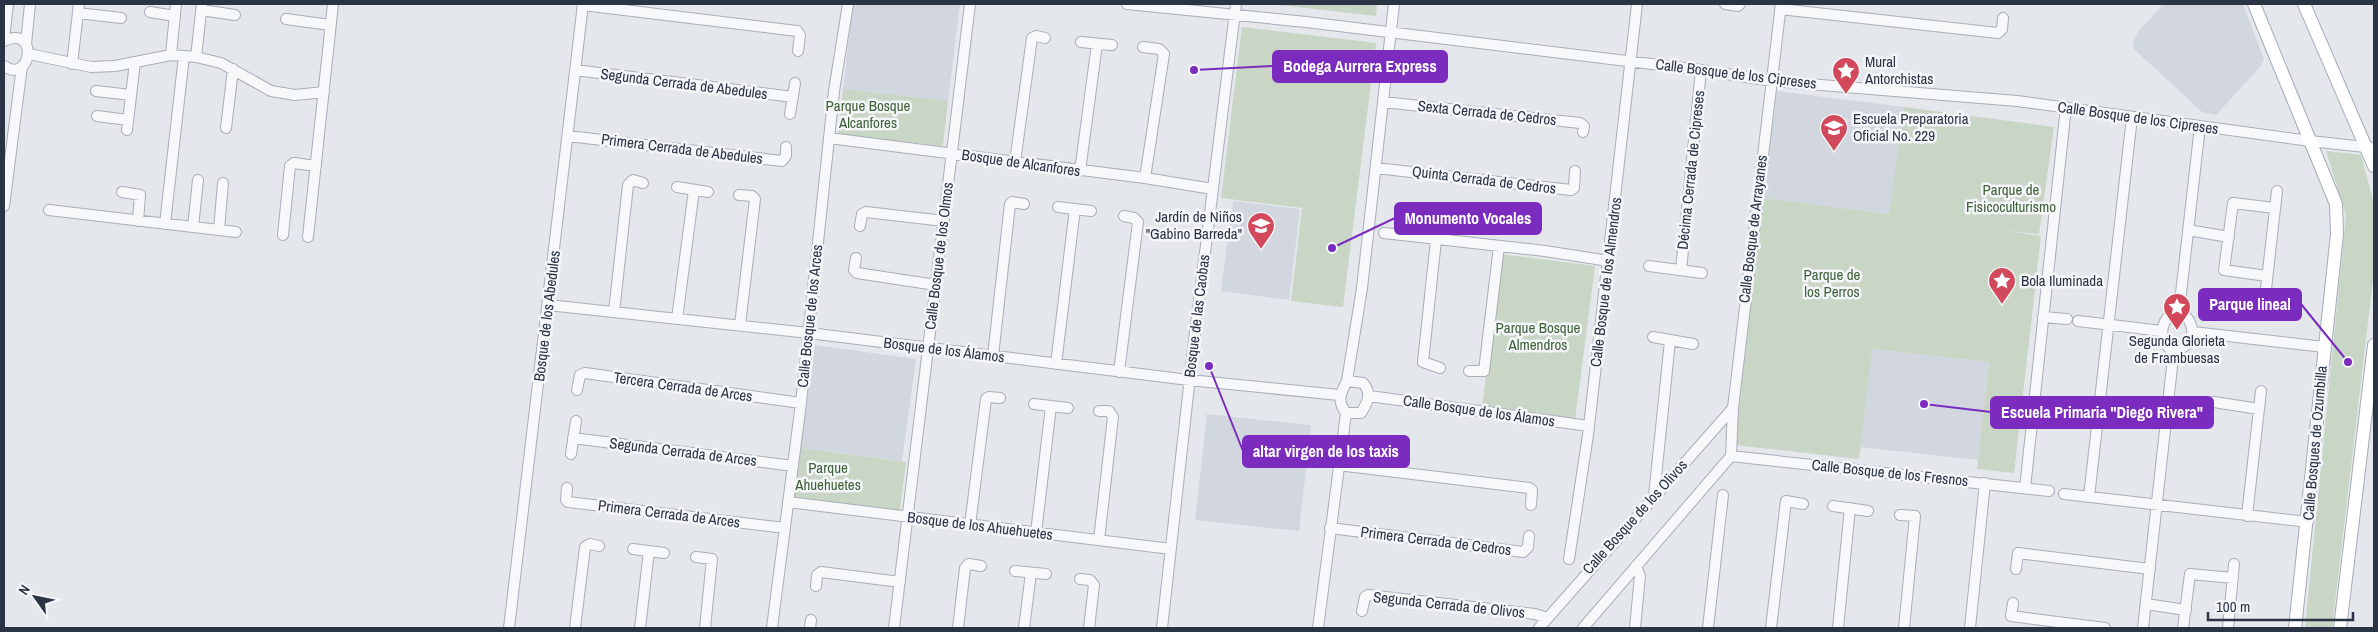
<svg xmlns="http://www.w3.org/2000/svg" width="2378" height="632" font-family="'Archivo Narrow',sans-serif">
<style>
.built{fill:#d2d6de}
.green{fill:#c9d6c5}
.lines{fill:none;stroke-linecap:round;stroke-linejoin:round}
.minor-casing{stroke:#a9aeb7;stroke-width:12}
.major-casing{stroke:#a3abb8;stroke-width:14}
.minor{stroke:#f7f8fa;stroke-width:10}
.major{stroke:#fff;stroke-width:12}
.labels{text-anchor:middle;stroke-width:5;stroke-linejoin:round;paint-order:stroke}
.poi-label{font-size:15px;fill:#2b3445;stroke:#f4f6f9;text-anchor:start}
.street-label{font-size:15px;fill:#2b3445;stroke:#f4f6f9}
.park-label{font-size:15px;fill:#3f6138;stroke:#f4f6f9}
.leader{fill:none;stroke:#7b2cbf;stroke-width:2}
.callout-dot{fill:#7b2cbf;stroke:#f4f6f9;stroke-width:2}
.callout{fill:#7b2cbf;stroke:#7b2cbf;stroke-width:2}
.callout-label{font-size:16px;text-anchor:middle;font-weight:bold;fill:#fff}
</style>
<rect width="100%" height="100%" fill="#e4e7ec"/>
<path class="built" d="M853,4h107l-12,97 -105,-12z
M2163,4h80l21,55 -3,7 -45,49 -14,-3 -68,-63 -1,-7 5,-10z
M1777,91l127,16 -14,107 -127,-16z
M1233,201l67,8 -11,91 -68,-9z
M815,345l101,14 -14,102 -101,-13z
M1871,349l118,13 -11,98 -118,-13z
M1207,414l104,11 -12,106 -104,-11z"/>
<path class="green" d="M1271,4h106l-1,12z
M1242,27l134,16 -33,264 -52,-6 11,-93 -81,-10z
M843,89l105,12 -5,45 -105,-11z
M1904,107l150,20 -15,107 -31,-3 33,5 -27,237 -37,-4 12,-107 -117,-13 -13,110 -124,-14 28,-247 126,16z
M2326,151l35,4 13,49v67l-42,357h-27l41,-413z
M1501,254l94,12 -20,154 -93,-12z
M801,448l105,14 -6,48 -106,-13z"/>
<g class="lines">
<defs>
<path id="minor" d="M1127,4l179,18 395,48 71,11 245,20 293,40 64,7
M1725,4l13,2 2,-2
M583,5l214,26 3,4 -2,16
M1780,9l218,24 4,-4 1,-11
M201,10l34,5
M150,12l25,4
M78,13l43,5
M286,19l44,6
M4,39l4,-35
M4,41c35,-17 28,44 0,25
M1081,42l31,3
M26,44l4,-40
M1143,47l16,2 5,5 -19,124
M29,54l62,13 24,-1 56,-11 25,2 25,6 50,28 24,4 29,-3
M171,55l5,-51
M196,57l6,-53
M72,64l7,-60
M575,70l218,27
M96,91l35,4
M1383,102l197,21 4,3 -1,6
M790,114l5,-31
M97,116l31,4
M226,128l7,-59
M127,130l8,-68
M568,136l214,25 4,-5v-9
M829,138l316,40 68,11
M1015,162l17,-124 4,-2 9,2
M1376,168l195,22 3,-2 1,-17
M1080,171l17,-127
M677,187l31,5
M122,192l18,3 -2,26
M739,195l13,1 3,3 -15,126
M4,206l18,-140
M1058,207l33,4
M49,210l187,22
M165,224l19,-168
M860,226l2,-12 4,-2 78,9
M193,227l5,-47
M219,230l4,-47
M2188,230l41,7
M1384,233l161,18 64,10
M283,235l7,-69 4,-3 22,3
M308,237l25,-233
M1436,240l-13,122 17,6
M856,258l-2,12 3,3 79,12
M1649,266l53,7
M1681,270l20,-200
M2267,276l-43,-6 9,-67 42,5
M2266,289l11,-98
M548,305l261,28 380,47 150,15
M2179,311l21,-185
M2179,311c21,12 16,41 -9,38 -13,-14 -9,-32 9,-38z
M614,312l14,-127 5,-5 10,3
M2043,317l24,2
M677,319l17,-129
M2078,321l84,10
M2193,332l131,15
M1653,337l40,7
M993,356l17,-152 2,-2 12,2
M1056,364l19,-155
M1469,371h15l15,-125
M1119,372l19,-150 -4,-4 -10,-2
M1347,381l15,-93 32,-284
M1347,381l16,2c9,10 5,19 -2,30h-15c-9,-12 -6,-19 1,-32z
M577,390l3,-15 5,-2 216,30
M1369,396l220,30
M2214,402l45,7
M1034,404l34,4
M573,438l220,28
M571,454l5,-33
M1731,456l2,-48 48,-404
M1731,456l318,35
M1338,465l191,23 3,2 -1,15
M567,488l-1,12 2,2 217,26
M2025,488l41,-381
M2064,494l244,28
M1654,496l16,-155
M2089,497l43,-380
M788,502l383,47
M1833,506l35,5
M1900,515l15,1 -11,112
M2247,516l14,-125
M970,525l16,-126 3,-2 11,1
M1330,528l193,24 5,-5 1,-11
M1036,533l15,-127
M1099,540l14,-123 -4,-6h-10
M633,549l31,4
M696,557l16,2 -7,69
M1569,559l19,-124 49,-431
M2016,569l2,-16 132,16
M1015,571l31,3
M1080,579l10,1 4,5 -5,43
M816,586l1,-11 4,-3 79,10
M2013,603l-2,13 94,12
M2146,604l40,6
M1362,611l3,-14 3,-2 167,19 12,4
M509,628l74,-624
M575,628l10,-81 5,-3 9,2
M640,628l9,-77
M772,628l29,-225 33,-312 14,-87
M810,628l1,-8
M894,628l76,-624
M958,628l7,-60 4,-4 12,2
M1024,628l7,-55
M1162,628l32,-287 42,-337
M1318,628l28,-215
M1539,628l194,-220
M1583,628l148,-172
M1635,628l5,-52 -4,-10
M1708,628l15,-133
M1771,628l15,-127 17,3
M1838,628l12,-120
M1970,628l15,-145
M2143,628l31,-279
M2183,628l7,-54 43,4
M2228,628l6,-64"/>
<path id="major" d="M2254,4l82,200 1,30 -42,394
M2304,4l70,162
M2340,628l34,-283"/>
</defs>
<use href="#minor" class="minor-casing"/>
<use href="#major" class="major-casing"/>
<use href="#minor" class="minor"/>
<use href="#major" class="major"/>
</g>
<defs>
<symbol id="sight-pin" viewBox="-11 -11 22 30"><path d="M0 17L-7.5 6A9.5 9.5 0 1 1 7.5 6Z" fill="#d1495b" stroke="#f4f6f9"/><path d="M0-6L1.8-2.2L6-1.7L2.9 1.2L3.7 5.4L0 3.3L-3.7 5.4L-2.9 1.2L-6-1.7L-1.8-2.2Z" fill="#fff"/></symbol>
<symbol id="school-pin" viewBox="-11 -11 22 30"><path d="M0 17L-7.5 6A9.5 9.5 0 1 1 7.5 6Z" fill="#d1495b" stroke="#f4f6f9"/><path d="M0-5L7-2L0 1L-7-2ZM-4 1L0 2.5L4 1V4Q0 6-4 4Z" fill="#fff"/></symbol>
</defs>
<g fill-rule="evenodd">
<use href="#sight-pin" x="1830" y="55" width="32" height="43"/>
<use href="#school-pin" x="1818" y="112" width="32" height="43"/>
<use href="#school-pin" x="1245" y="210" width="32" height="43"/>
<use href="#sight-pin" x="1986" y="265" width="32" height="43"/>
<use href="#sight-pin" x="2161" y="291" width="32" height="43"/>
</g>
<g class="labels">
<g class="poi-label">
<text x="1865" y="67">Mural<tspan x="1865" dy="17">Antorchistas</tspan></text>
<text x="1853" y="124">Escuela Preparatoria<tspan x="1853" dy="17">Oficial No. 229</tspan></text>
<text x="1242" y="222" text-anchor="end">Jardín de Niños<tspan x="1242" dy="17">"Gabino Barreda"</tspan></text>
<text x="2021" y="286">Bola Iluminada</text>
<text x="2177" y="346" text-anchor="middle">Segunda Glorieta<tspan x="2177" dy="17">de Frambuesas</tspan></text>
</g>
<g class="street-label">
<text transform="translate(1736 74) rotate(7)" y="5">Calle Bosque de los Cipreses</text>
<text transform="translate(684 84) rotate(7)" y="5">Segunda Cerrada de Abedules</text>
<text transform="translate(1487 113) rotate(6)" y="5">Sexta Cerrada de Cedros</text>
<text transform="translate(2138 118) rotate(8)" y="5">Calle Bosque de los Cipreses</text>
<text transform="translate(682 149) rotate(7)" y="5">Primera Cerrada de Abedules</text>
<text transform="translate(1021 163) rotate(8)" y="5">Bosque de Alcanfores</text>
<text transform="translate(1691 170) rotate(-84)" y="5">Décima Cerrada de Cipreses</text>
<text transform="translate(1484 180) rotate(7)" y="5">Quinta Cerrada de Cedros</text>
<text transform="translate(1753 229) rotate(-83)" y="5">Calle Bosque de Arrayanes</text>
<text transform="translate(939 256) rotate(-83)" y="5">Calle Bosque de los Olmos</text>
<text transform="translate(1606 282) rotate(-83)" y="5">Calle Bosque de los Almendros</text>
<text transform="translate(547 316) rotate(-83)" y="5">Bosque de los Abedules</text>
<text transform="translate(810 316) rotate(-84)" y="5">Calle Bosque de los Arces</text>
<text transform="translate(1197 316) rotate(-83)" y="5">Bosque de las Caobas</text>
<text transform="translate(944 350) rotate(7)" y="5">Bosque de los Álamos</text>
<text transform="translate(683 387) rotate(8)" y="5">Tercera Cerrada de Arces</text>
<text transform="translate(1479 411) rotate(8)" y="5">Calle Bosque de los Álamos</text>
<text transform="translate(2315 443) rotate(-85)" y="5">Calle Bosques de Ozumbilla</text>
<text transform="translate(683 452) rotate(7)" y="5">Segunda Cerrada de Arces</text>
<text transform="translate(1890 473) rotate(6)" y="5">Calle Bosque de los Fresnos</text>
<text transform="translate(669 514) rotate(7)" y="5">Primera Cerrada de Arces</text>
<text transform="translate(1635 517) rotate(-48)" y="5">Calle Bosque de los Olivos</text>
<text transform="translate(980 526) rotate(7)" y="5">Bosque de los Ahuehuetes</text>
<text transform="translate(1436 541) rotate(7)" y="5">Primera Cerrada de Cedros</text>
<text transform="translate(1449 605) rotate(6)" y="5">Segunda Cerrada de Olivos</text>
</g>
<g class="park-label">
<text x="868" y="111">Parque Bosque<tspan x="868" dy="17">Alcanfores</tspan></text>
<text x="2011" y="195">Parque de<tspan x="2011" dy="17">Fisicoculturismo</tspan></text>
<text x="1832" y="280">Parque de<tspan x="1832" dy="17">los Perros</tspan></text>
<text x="1538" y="333">Parque Bosque<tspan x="1538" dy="17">Almendros</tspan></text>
<text x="828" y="473">Parque<tspan x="828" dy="17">Ahuehuetes</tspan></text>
</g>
</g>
<path class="leader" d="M1194 70L1273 66M1332 248L1395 218M2348 362L2301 304M1924 404L1991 412M1209 366L1243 451"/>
<g class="callout-dot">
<circle cx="1194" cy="70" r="5"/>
<circle cx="1332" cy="248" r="5"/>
<circle cx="2348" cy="362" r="5"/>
<circle cx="1924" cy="404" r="5"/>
<circle cx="1209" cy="366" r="5"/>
</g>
<g class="callout">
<rect x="1273" y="51" width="174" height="31" rx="5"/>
<rect x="1395" y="203" width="146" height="31" rx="5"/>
<rect x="2199" y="289" width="102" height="31" rx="5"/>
<rect x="1991" y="397" width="222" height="31" rx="5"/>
<rect x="1243" y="436" width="166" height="31" rx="5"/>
</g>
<g class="callout-label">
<text x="1360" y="72">Bodega Aurrera Express</text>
<text x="1468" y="224">Monumento Vocales</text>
<text x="2250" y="310">Parque lineal</text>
<text x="2102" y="418">Escuela Primaria "Diego Rivera"</text>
<text x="1326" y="457">altar virgen de los taxis</text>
</g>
<rect width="2378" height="632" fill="none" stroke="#2b3445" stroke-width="10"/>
<g transform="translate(35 597) rotate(303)" stroke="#f4f6f9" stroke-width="4" paint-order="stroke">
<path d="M0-4L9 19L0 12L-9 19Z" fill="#2b3445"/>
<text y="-8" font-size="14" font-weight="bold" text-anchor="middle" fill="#2b3445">N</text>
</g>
<path d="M2208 612v8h145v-8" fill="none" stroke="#2b3445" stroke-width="2.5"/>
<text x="2216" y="612" font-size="15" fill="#2b3445" stroke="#f4f6f9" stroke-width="4" paint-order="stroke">100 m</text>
</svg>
